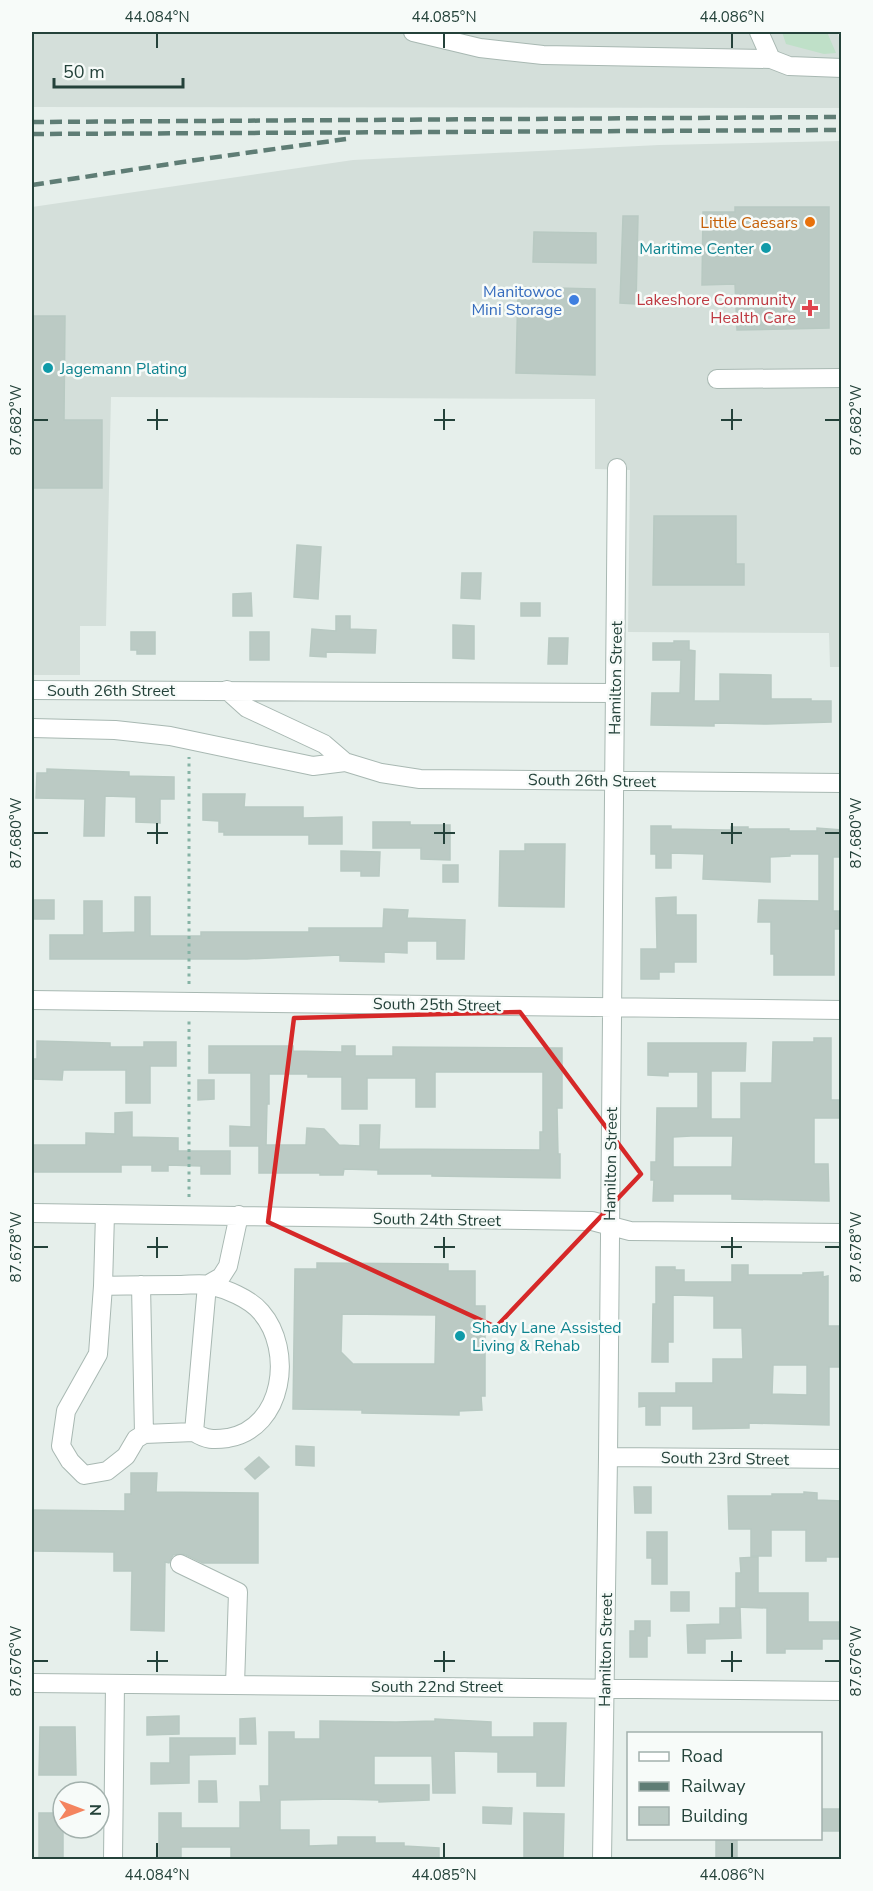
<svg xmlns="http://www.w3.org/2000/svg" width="873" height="1891" font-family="'Nunito Sans',sans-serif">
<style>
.built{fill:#d4dfda}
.green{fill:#bfe0c8}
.building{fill:#bbcac4;stroke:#b8c9c2;stroke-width:1.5;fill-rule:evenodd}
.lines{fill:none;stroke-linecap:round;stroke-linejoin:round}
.minor-casing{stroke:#a8b8b2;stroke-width:20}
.path{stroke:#86b3a5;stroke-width:3;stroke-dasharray:3 4.5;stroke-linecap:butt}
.minor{stroke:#fff;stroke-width:18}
.rail{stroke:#5f7d75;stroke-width:4.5;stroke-dasharray:12 6;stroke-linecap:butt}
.marked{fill:none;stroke:#d62828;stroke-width:4.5;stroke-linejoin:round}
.ticks{fill:none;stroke:#24423a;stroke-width:2}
.food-dot{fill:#e8710a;stroke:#f7fbf9;stroke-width:2}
.culture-dot{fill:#0f9aa8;stroke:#f7fbf9;stroke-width:2}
.shop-dot{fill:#3f7fe0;stroke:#f7fbf9;stroke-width:2}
.health-dot{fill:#e0444e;stroke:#f7fbf9;stroke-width:2}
.labels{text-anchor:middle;stroke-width:5;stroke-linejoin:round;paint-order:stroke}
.food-label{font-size:16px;fill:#c56008;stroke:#f7fbf9;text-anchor:end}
.culture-label{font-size:16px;fill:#0d838f;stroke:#f7fbf9;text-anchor:start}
.shop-label{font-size:16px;fill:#366cbe;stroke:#f7fbf9;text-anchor:end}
.health-label{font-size:16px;fill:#be3a42;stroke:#f7fbf9;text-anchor:end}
.street-label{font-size:16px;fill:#24423a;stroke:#f7fbf9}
.neatline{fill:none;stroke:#24423a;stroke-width:2}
.ticks-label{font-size:15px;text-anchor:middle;fill:#24423a}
</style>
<rect width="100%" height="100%" fill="#e6efeb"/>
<path class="built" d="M32,32h805l4,11v65l-809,-1z
M841,141v526h-11l-1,-34 -201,-1 2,-162 -35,-1v-70l-484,-2 -5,229h-26v49h-48v-468l321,-47 306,-15z"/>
<path class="green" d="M782,32h45l9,21 -12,1 -38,-10z"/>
<path class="building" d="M735,207h94v121l-92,2 -2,-46 -33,1 1,-73h32z
M623,216h15l-2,88 -16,-1z
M534,232l62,1v30l-63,-1z
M518,287l77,2v86l-79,-2z
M32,316h33l-1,104h38v68h-70z
M654,516h82v48h8v21h-91z
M297,545l24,2 -3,52 -24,-2z
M462,573h19l-1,26 -19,-1z
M251,593l1,23h-19v-22z
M521,603h19v13h-19z
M336,616h14v13l26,1 -1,23 -49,-1v5l-16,-1 2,-27 24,2z
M453,625l21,1v33l-21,-1z
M131,632h24v22h-18v-4h-6z
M250,632h19v28h-19z
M549,638h19l-1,26h-19z
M674,641h15v9l6,1 -1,50h26v-27l51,1v24h40v2h20v21l-64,2 -53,-1v3l-63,-1 1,-32h28l1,-33h-28v-17h21z
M47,769l82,3v4l45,1v22h-14v24l-24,-1v-25l-31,-1 -1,40h-20l1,-37 -49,-1 1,-25h10z
M203,794h42l-1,13h59v11l39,-1v27h-33v-9h-85v-3h-5v-11l-16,-1z
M373,822h37v3h40v35l-29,-1v-11h-48z
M651,826h20v3l54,1h6v-3h17v2h41v2h28v-3l25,2v27h-9v54h9v18h-8v46h-60v-21h-3v-32h-13l1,-22 60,1v-47h-29v2l-20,1v25l-67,-3 1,-25 -33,-1v15h-15v-14h-5z
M525,844h40l-1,63 -65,-1 1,-55h25z
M341,851l39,1 -1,24h-18v-5h-20z
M443,865h15v17h-15z
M135,897h15v39h51v-4h108v-4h74l1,-19 24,1 -1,8 58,2 -1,39h-27v-18h-30v12l-23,-1v10l-44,-1v-6l-93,4h-197v-24h34v-34h18v32l33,-1z
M676,897v18h20v47h-22v10h-15v7h-18v-30h16l-1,-51z
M34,900h20v19h-20z
M814,1038h17v62h11v18h-28v46h14l1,37 -97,-2v-5h-59v7h-20l1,-21h-3v-18h5l1,-54h41v-36h-30v4l-20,-1v-32h98l-1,28h-34v48h30v-36h31l1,-41h41zM691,1136h42l-1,31h-59v-30z
M37,1041l73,2v4h34v-5h32v24h-26v37h-24v-33h-63l-1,10 -30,-1v-20h5z
M209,1046h84v5l49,1v-6h13v10h38v-9l169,1v60h-5l1,46h2v24l-128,-2v-2h-54v-4l-34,-1 -1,6h-23v-2h-61v-27h-29v-20l21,1v-54h-42zM435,1072h108v60h-3v18l-161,-1 1,-24h-20v21l-21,-1 -15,-16 -17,-1 -1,17h-40l1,-41h2v-30h39v3h34v32h25v-31h49v29h19z
M198,1080h16v19l-16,1z
M132,1112v25l46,1v13h52v23h-29v-8l-33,-1v6h-16v-6h-31v7h-89v-27h54v-12l29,1v-21z
M317,1263l131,1v7h27v35h10v90h-4l1,14 -23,1v4l-97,-2v-3l-69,-1 2,-140h22zM342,1314l94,1 -1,49h-82l-12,-12z
M732,1265h16v10h55v-2l20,-1v5l5,-1v50h14v41h-13v58l-80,-2v5l-56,1v-23h-33v19h-14v-19l-7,1v-14h37v-10h37v-24h30l-1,-31h-28v-32l-41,-1v47h-5v20h-16l1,-58h3v-37h19v3h9v12h48zM773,1365h34v30l-35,-1z
M296,1446l18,1v19l-18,-1z
M259,1457l10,10 -14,12 -10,-10z
M131,1473h26l-1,19 102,1v70h-55l-19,-9 -11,1 -4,8 -4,-1 -1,69 -33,-1 1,-59h-18v-19l-82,-1v-41l93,1v-17h6z
M634,1487h17v26h-16z
M804,1492l13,1v7l25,1v56h-16v4h-20v-31h-35v26h-20v-27h-22l-1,-33h44v-2h32z
M647,1532h20v52h-15v-26h-5z
M758,1557v36h50v29h34v17h-20v10h-37v4h-18v-45l-31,-1v-34h5l-1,-15z
M671,1592h18v19h-18z
M720,1608h20l1,30 -36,1v14h-17l-1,-28 33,-1z
M635,1621h15v15h-3v21h-17v-26h5z
M179,1716v18l-32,1v-18z
M255,1718l1,26h-16v-25z
M435,1719l56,3v15h43v-14h32l-2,63h-27v-14h-39v-20l-44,-1 1,42h-22l-1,-37h-58v29h55v15l-50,2v-2l-41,-1 -58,1v30h29v16l29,-1v-8h37v6h29v3l35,2v12h-208v-13h-50v13h-22v-47h22v15h59v-26h21l-1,-16h9v-54h25v7h26v-18l76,1 39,-1z
M40,1727h35l1,48h-37z
M170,1738h65v16l-46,1v28l-38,1v-21h19z
M199,1781h17l1,21h-18z
M483,1807l29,1 -1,16 -28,-1z
M820,1809h21l-1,22h-20z
M39,1813h24v47h-24z
M524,1813l40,1 -1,46h-39z
M716,1839h21v21h-21z"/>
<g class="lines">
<defs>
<path id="minor" d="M413,32l67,16 63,7 228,4
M759,32l12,27 18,7 53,2
M717,379l125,-1
M32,690l583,3
M227,690l20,18 77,36 21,18
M32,728l83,2 55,6 143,30 32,-4 36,11 39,6 422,4
M32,1000l810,10
M32,1213l560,8 38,10 212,2
M105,1214l-2,72 -5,68 -32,57 -5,35 9,15 14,14 23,-4 19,-15 10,-17 8,-5 50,-2 13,-147 14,-8 7,-11 11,-51
M141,1285l3,149
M103,1286c26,-1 52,-1 78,-1 9,0 19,-2 28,0 17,4 40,13 52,27 33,38 23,116 -33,126 -14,2 -22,2 -34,-6
M608,1457l234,2
M180,1564l58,28 -3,93
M32,1683l810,8
M113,1860l2,-176
M602,1860l6,-403 9,-989"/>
</defs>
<use href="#minor" class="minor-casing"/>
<path class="path" d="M189,984v-227
M189,1197v-179"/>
<use href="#minor" class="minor"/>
<path class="rail" d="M32,122l810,-5
M32,134l810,-4
M32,185l164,-25 150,-21"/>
</g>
<path class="marked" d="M520,1012l121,162 -145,153 -228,-105 26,-204z"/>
<path class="ticks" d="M157,33v15M444,33v15M732,33v15M157,409v21M444,409v21M732,409v21M33,420h15M147,420h21M434,420h21M721,420h21M825,420h15M157,823v21M444,823v21M732,823v21M33,833h15M147,833h21M434,833h21M721,833h21M825,833h15M157,1237v21M444,1237v21M732,1237v21M33,1247h15M147,1247h21M434,1247h21M721,1247h21M825,1247h15M157,1651v21M444,1651v21M732,1651v21M33,1661h15M147,1661h21M434,1661h21M721,1661h21M825,1661h15M157,1843v15M444,1843v15M732,1843v15"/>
<circle class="food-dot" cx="810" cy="222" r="6"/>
<g class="culture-dot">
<circle cx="766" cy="248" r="6"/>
<circle cx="48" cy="368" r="6"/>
<circle cx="460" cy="1336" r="6"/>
</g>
<circle class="shop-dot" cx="574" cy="300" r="6"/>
<path class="health-dot" d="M807 299h6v6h6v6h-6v6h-6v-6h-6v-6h6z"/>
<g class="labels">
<g class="food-label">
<text x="798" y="228">Little Caesars</text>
</g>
<g class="culture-label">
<text x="754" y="254" text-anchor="end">Maritime Center</text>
<text x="60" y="374">Jagemann Plating</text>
<text x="472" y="1333">Shady Lane Assisted<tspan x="472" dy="18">Living &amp; Rehab</tspan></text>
</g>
<g class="shop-label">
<text x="562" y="297">Manitowoc<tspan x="562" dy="18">Mini Storage</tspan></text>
</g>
<g class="health-label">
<text x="796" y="305">Lakeshore Community<tspan x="796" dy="18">Health Care</tspan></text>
</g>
<g class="street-label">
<text transform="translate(615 678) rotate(-89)" y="6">Hamilton Street</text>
<text x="111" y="696">South 26th Street</text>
<text transform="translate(592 780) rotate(1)" y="6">South 26th Street</text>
<text transform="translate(437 1004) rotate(1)" y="6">South 25th Street</text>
<text transform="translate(610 1164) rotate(-89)" y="6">Hamilton Street</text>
<text transform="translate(437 1219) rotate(1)" y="6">South 24th Street</text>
<text transform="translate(725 1458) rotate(1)" y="6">South 23rd Street</text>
<text transform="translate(605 1650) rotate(-89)" y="6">Hamilton Street</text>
<text x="437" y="1692">South 22nd Street</text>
</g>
</g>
<rect width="873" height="1891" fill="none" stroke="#f7fbf9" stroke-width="66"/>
<rect x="627" y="1732" width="195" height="108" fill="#f7fbf9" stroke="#a3b1ad" stroke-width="1.5"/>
<rect x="639" y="1752" width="30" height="9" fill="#ffffff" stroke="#a3b1ad" stroke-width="1.5"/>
<text x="681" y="1762" font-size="18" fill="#24423a">Road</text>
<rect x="639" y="1782" width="30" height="9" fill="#5f7d75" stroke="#a3b1ad" stroke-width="1.5"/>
<text x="681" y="1792" font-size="18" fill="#24423a">Railway</text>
<rect x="639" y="1807" width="30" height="18" fill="#bbcac4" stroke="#a3b1ad" stroke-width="1.5"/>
<text x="681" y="1822" font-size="18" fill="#24423a">Building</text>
<g transform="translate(81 1810) rotate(90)"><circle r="28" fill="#f7fbf9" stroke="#a3b1ad" stroke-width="1.5"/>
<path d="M0-4.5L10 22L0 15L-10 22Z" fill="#f4845f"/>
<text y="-9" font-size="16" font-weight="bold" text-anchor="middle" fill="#24423a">N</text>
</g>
<path d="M54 78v9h129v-9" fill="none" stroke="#24423a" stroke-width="3"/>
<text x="63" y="78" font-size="18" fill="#24423a" stroke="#f7fbf9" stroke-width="4.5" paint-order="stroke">50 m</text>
<rect x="33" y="33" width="807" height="1825" class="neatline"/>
<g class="ticks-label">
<text x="157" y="22">44.084°N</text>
<text x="444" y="22">44.085°N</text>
<text x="732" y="22">44.086°N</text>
<text transform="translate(16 420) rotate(-90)" y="5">87.682°W</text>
<text transform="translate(856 420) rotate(-90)" y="5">87.682°W</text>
<text transform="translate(16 833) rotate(-90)" y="5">87.680°W</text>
<text transform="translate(856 833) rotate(-90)" y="5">87.680°W</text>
<text transform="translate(856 1247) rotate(-90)" y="5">87.678°W</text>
<text transform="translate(16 1247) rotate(-90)" y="5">87.678°W</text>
<text transform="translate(856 1661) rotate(-90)" y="5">87.676°W</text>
<text transform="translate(16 1661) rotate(-90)" y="5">87.676°W</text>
<text x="157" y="1880">44.084°N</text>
<text x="444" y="1880">44.085°N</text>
<text x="732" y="1880">44.086°N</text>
</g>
</svg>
